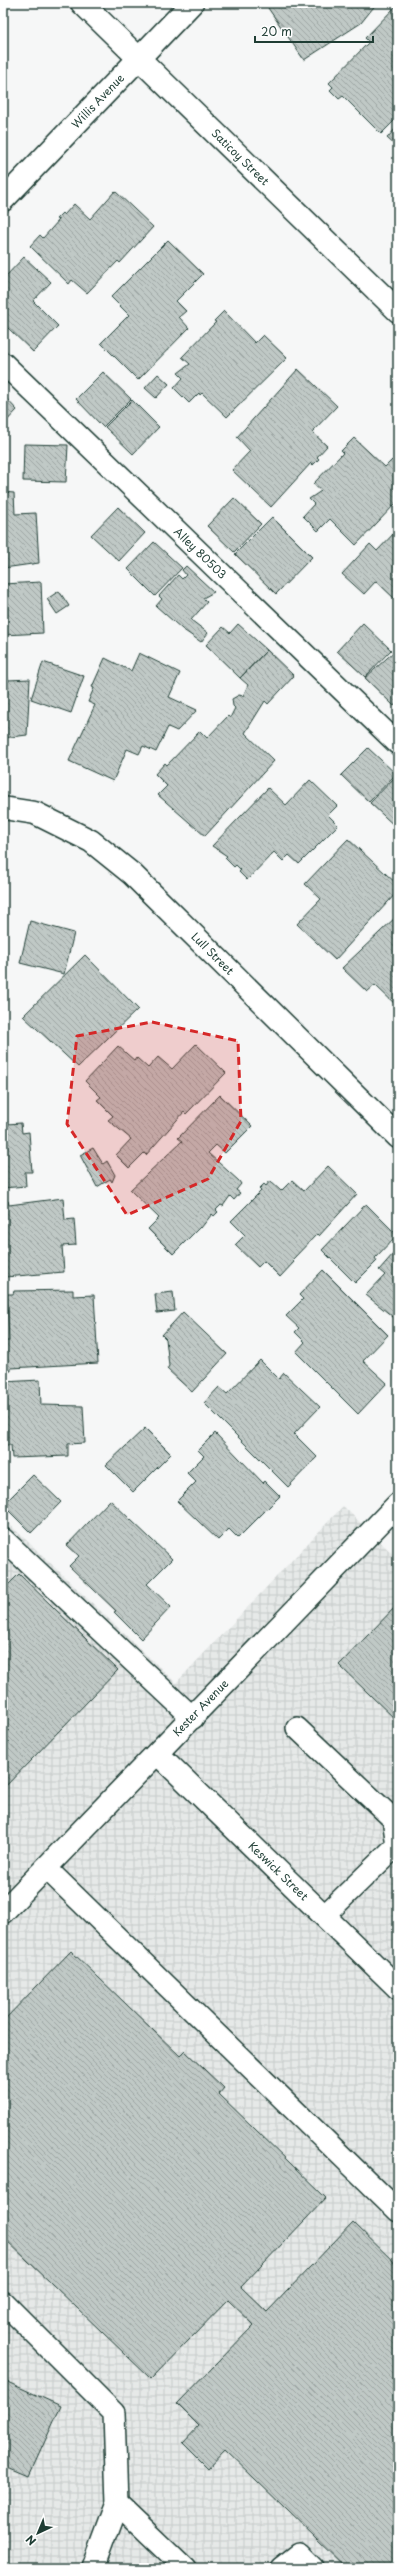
<svg xmlns="http://www.w3.org/2000/svg" width="401" height="2571" font-family="'Playpen Sans',sans-serif">
<style>
.industrial{fill:url(#industrial-grid)}
.building{fill:url(#building-back-hatch);stroke:#1f3d34}
.lines{fill:none;stroke-linecap:round;stroke-linejoin:round}
.service-casing{stroke:#1f3d34;stroke-width:24}
.minor-casing{stroke:#1f3d34;stroke-width:25}
.tertiary-casing{stroke:#1f3d34;stroke-width:25}
.secondary-casing{stroke:#1f3d34;stroke-width:25}
.service{stroke:#fff;stroke-width:21}
.minor{stroke:#fff;stroke-width:22}
.tertiary{stroke:#fff;stroke-width:22}
.secondary{stroke:#fff;stroke-width:22}
.marked{fill:#d62828;fill-opacity:0.2;stroke:#d62828;stroke-width:3;stroke-dasharray:8 5;stroke-linejoin:round}
.labels{text-anchor:middle;stroke-width:3;stroke-linejoin:round;paint-order:stroke}
.street-label{font-size:11px;fill:#1f3d34;stroke:#fff}
</style>
<defs>
<pattern id="industrial-grid" width="8" height="8" patternUnits="userSpaceOnUse"><rect width="8" height="8" fill="#e6e9e8"/><path d="M0 4h8M4 0v8" fill="none" stroke="#c5c9c8"/></pattern>
<pattern id="building-back-hatch" width="6" height="6" patternUnits="userSpaceOnUse"><rect width="6" height="6" fill="#c0c9c6"/><path d="M-1 5l2 2M0 0l6 6M5-1l2 2" fill="none" stroke="#9ba4a2"/></pattern>
</defs>
<rect width="100%" height="100%" fill="#f6f7f7"/>
<filter id="ink" filterUnits="userSpaceOnUse"><feTurbulence type="fractalNoise" baseFrequency=".025" numOctaves="2"/><feDisplacementMap in="SourceGraphic" scale="8" xChannelSelector="R" yChannelSelector="G"/><feConvolveMatrix kernelMatrix="1 2 1 2 8 2 1 2 1" color-interpolation-filters="sRGB"/></filter>
<g filter="url(#ink)">
<path class="industrial" d="M343,1506l55,53v1009h-395v-1050l173,165z"/>
<path class="building" d="M276,3h101l-16,20 -57,37 -36,-52z
M398,4v113l-17,17 -38,-38 -4,3 -9,-9 3,-3 -4,-4 40,-41 -4,-4z
M398,126v22l-11,-10z
M115,191l38,36 -33,36 -2,-2 -31,32 -15,-13 -3,4 -39,-38 10,-11 3,3 16,-18 -3,-1 6,-6 2,2 10,-11 16,15z
M168,240l35,34 -27,27 10,10 -7,6 10,11 -51,52 -37,-37 28,-28 -18,-18z
M24,257l27,25 -18,19 25,25 -25,26 -25,-24 -3,2 -2,-2v-53l2,2z
M224,311l31,32 8,-8 24,23 -60,59 -25,-24 -2,2 -1,-2 -10,10 -15,-15 9,-10 -5,-5 12,-9 -8,-7 34,-35 -2,-1z
M298,369l39,37 -25,26 15,14 -10,11 2,2 -6,6 -2,-2 -40,44 -39,-37 18,-19 -13,-14z
M103,372l28,27 -28,28 -27,-28z
M158,374l11,10 -13,14 -11,-10z
M3,395l14,15 -14,15z
M132,400l27,27 -26,27 -28,-27z
M354,438l31,29 7,-7 6,6v39l-2,-2 -40,42 -26,-26 -12,12 -15,-15 11,-12 -5,-5 12,-8 -8,-7 30,-31 -2,-2z
M24,444l44,1 -2,37 -43,-1z
M3,492l11,1 1,21 21,-1 3,50 -35,5z
M234,498l27,26 -27,28 -27,-26z
M118,507l27,26 -26,28 -28,-26z
M272,517l40,40 -36,37 -41,-40z
M398,526v76l-22,-21 -12,13 -22,-20 28,-30 7,7 20,-21 -2,-1z
M154,542l28,26 -27,28 -27,-27z
M186,566l28,26 -11,6 4,4 -16,18 17,13 -7,9 -19,-13 -26,-23 6,-7 -3,-3 19,-21 4,4 4,-4 -4,-5z
M41,582l2,51 -39,2 1,25h-2v-76z
M59,591l10,15 -12,8 -10,-15z
M363,623l28,27 -26,27 -28,-26z
M238,624l29,26 -27,28 -34,-33 17,-18 7,6z
M398,648v53l-4,5 -29,-28z
M267,650l27,26 -26,28 -3,-3 -20,32 29,28 -69,75 -47,-41 9,-9 -12,-12 10,-11 2,2 33,-34 7,7 21,-22 2,2 5,-10 -2,-2 -1,-7 7,-4 4,1 5,-11 -8,-7z
M139,653l41,20 -11,24 28,13 -20,21 -9,-4 -12,25 -13,-6 -4,8 -12,-5 -14,32 -44,-20 26,-56 -7,-3 6,-14 -2,-1 13,-29 26,13z
M43,662l41,14 -13,37 -40,-14z
M7,673l1,7 22,-1 -3,56 -24,3v-64z
M368,748l28,26 -27,28 -28,-27z
M396,776l2,2v51l-28,-26z
M310,780l27,26 -9,9 10,10 -39,39 -10,-9 -6,6 -9,-9 -27,28 -8,-8 2,-2 -5,-5 -2,2 -9,-9 2,-2 -15,-10 56,-58 18,17z
M348,839l50,46v6l-63,69 -38,-36 24,-25 -16,-15z
M398,915v92l-23,-22 -8,7 -25,-24z
M30,921l44,12 -10,41 -44,-11z
M3,939l4,19 -4,1z
M85,955l53,54 -60,58 -55,-51z
M196,1044l30,29 -40,41 -2,-2 -38,43 -2,-2 -15,15 -13,-13 15,-16 -23,-19 5,-4 -16,-16 4,-3 -16,-16 33,-35 17,15 2,-3 11,10 10,-11 14,12z
M220,1095l32,31 -27,27 -9,-8 -8,8 31,28 2,3 -5,6 4,3 -6,7 -4,-4 -7,10 -2,-1 -5,5 2,2 -4,4 -2,-2 -11,14 -1,-1 -27,27 -25,-25 11,-11 -29,-28 52,-49 -4,-3z
M3,1114h3l1,10 14,-1 1,10 7,-1 3,40h-7l1,14 -23,2z
M93,1148l10,16 4,-3 8,14 -3,7 -2,-3 -13,8 -17,-32z
M328,1166l29,28 -38,42 -2,-2 -25,26 2,2 -14,15 -16,-16 -6,6 -23,-22 10,-10 -14,-14 30,-30 -2,-2 5,-5 2,2 4,-5 11,10 11,-11 12,11z
M63,1198l2,22 9,-1 2,26 -14,1 2,26 -59,5 -2,-75 5,-1 1,4z
M366,1204l31,31 -22,23 2,3 -22,22 -33,-33z
M393,1254l5,5v62l-32,-26 19,-20 -6,-5z
M323,1270l65,65 -25,26 24,22 -29,31 -62,-62 9,-10 -10,-10 4,-4 -13,-12 17,-17 -4,-4z
M73,1290v6l21,-1 4,68 -87,5v3h-8v-30h6l-2,-47h6l1,-3z
M173,1292l2,19 -18,2 -2,-19z
M183,1312l44,42 -35,38 -25,-23 2,-3 -3,-27 -4,-4z
M260,1360l19,19 5,-6 36,34 -26,27 23,23 -29,30 -84,-84 15,-16 8,7z
M40,1380l1,25 42,1 2,37 -17,1v12l-56,2 -1,-13h-8v-63z
M145,1428l26,26 -38,38 -27,-27z
M215,1433l48,50 2,-2 15,15 -42,42 -9,-9 -11,11 -41,-39 19,-19 -9,-9 17,-17 -6,-6z
M33,1475l28,27 -30,31 -28,-28z
M110,1500l62,59 -25,25 24,23 -30,32 -27,-27 2,-1 -47,-45 10,-10 -12,-11z
M19,1574l99,96 -115,119v-199z
M398,1604v118l-59,-57z
M71,1951l109,105 5,-5 39,37 -5,6 107,104 -85,89 26,25 86,-90 45,44v302h-51l-122,-118 -17,18 -25,-25 16,-17 -22,-22 77,-79 -26,-25 -77,79 -148,-142v-216z
M3,2380l58,26 -32,70 -26,-11z"/>
<g class="lines">
<defs>
<g id="service">
<path id="s1" d="M3,363l395,381"/>
<path d="M3,1539l190,179"/>
<path d="M297,1728l96,91 4,26 -73,71"/>
<path d="M46,1868l352,343"/>
<path d="M3,2302l111,111 3,90 68,65"/>
<path d="M93,2568l24,-65"/>
<path d="M281,2568l18,-14 14,14"/>
</g>
<g id="minor">
<path id="s2" d="M3,200l189,-197"/>
<path id="s3" d="M3,808l32,5 56,28 41,33 266,263"/>
<path id="s4" d="M158,1754l240,234"/>
</g>
<g id="tertiary">
<path id="s5" d="M3,1912l395,-408"/>
</g>
<g id="secondary">
<path id="s6" d="M82,3l316,308"/>
</g>
</defs>
<use href="#service" class="service-casing"/>
<use href="#minor" class="minor-casing"/>
<use href="#tertiary" class="tertiary-casing"/>
<use href="#secondary" class="secondary-casing"/>
<use href="#service" class="service"/>
<use href="#minor" class="minor"/>
<use href="#tertiary" class="tertiary"/>
<use href="#secondary" class="secondary"/>
</g>
</g>
<path class="marked" d="M152,1022l86,19 3,80 -33,58 -81,36 -60,-91 10,-88z"/>
<g class="labels">
<g class="street-label">
<text dy="4" stroke="none"><textPath href="#s2" startOffset="137">Willis Avenue</textPath></text>
<text dy="4" stroke="none"><textPath href="#s6" startOffset="221">Saticoy Street</textPath></text>
<text dy="4" stroke="none"><textPath href="#s1" startOffset="274">Alley 80503</textPath></text>
<text dy="4" stroke="none"><textPath href="#s3" startOffset="261">Lull Street</textPath></text>
<text dy="4" stroke="none"><textPath href="#s5" startOffset="284">Kester Avenue</textPath></text>
<text dy="4" stroke="none"><textPath href="#s4" startOffset="168">Keswick Street</textPath></text>
</g>
</g>
<rect width="401" height="2571" fill="none" stroke="#fff" stroke-width="16"/>
<rect x="8" y="8" width="385" height="2555" fill="none" stroke="#1f3d34" stroke-width="1.5" filter="url(#ink)"/>
<g transform="translate(38 2533) rotate(224)" stroke="#ffffff" stroke-width="3" paint-order="stroke">
<path d="M0-3L7 15L0 10L-7 15Z" fill="#1f3d34"/>
<text y="-6" font-size="11" font-weight="bold" text-anchor="middle" fill="#1f3d34">N</text>
</g>
<path d="M255 36v6h118v-6" fill="none" stroke="#1f3d34" stroke-width="2"/>
<text x="261" y="36" font-size="12" fill="#1f3d34" stroke="#ffffff" stroke-width="3" paint-order="stroke">20 m</text>
</svg>
